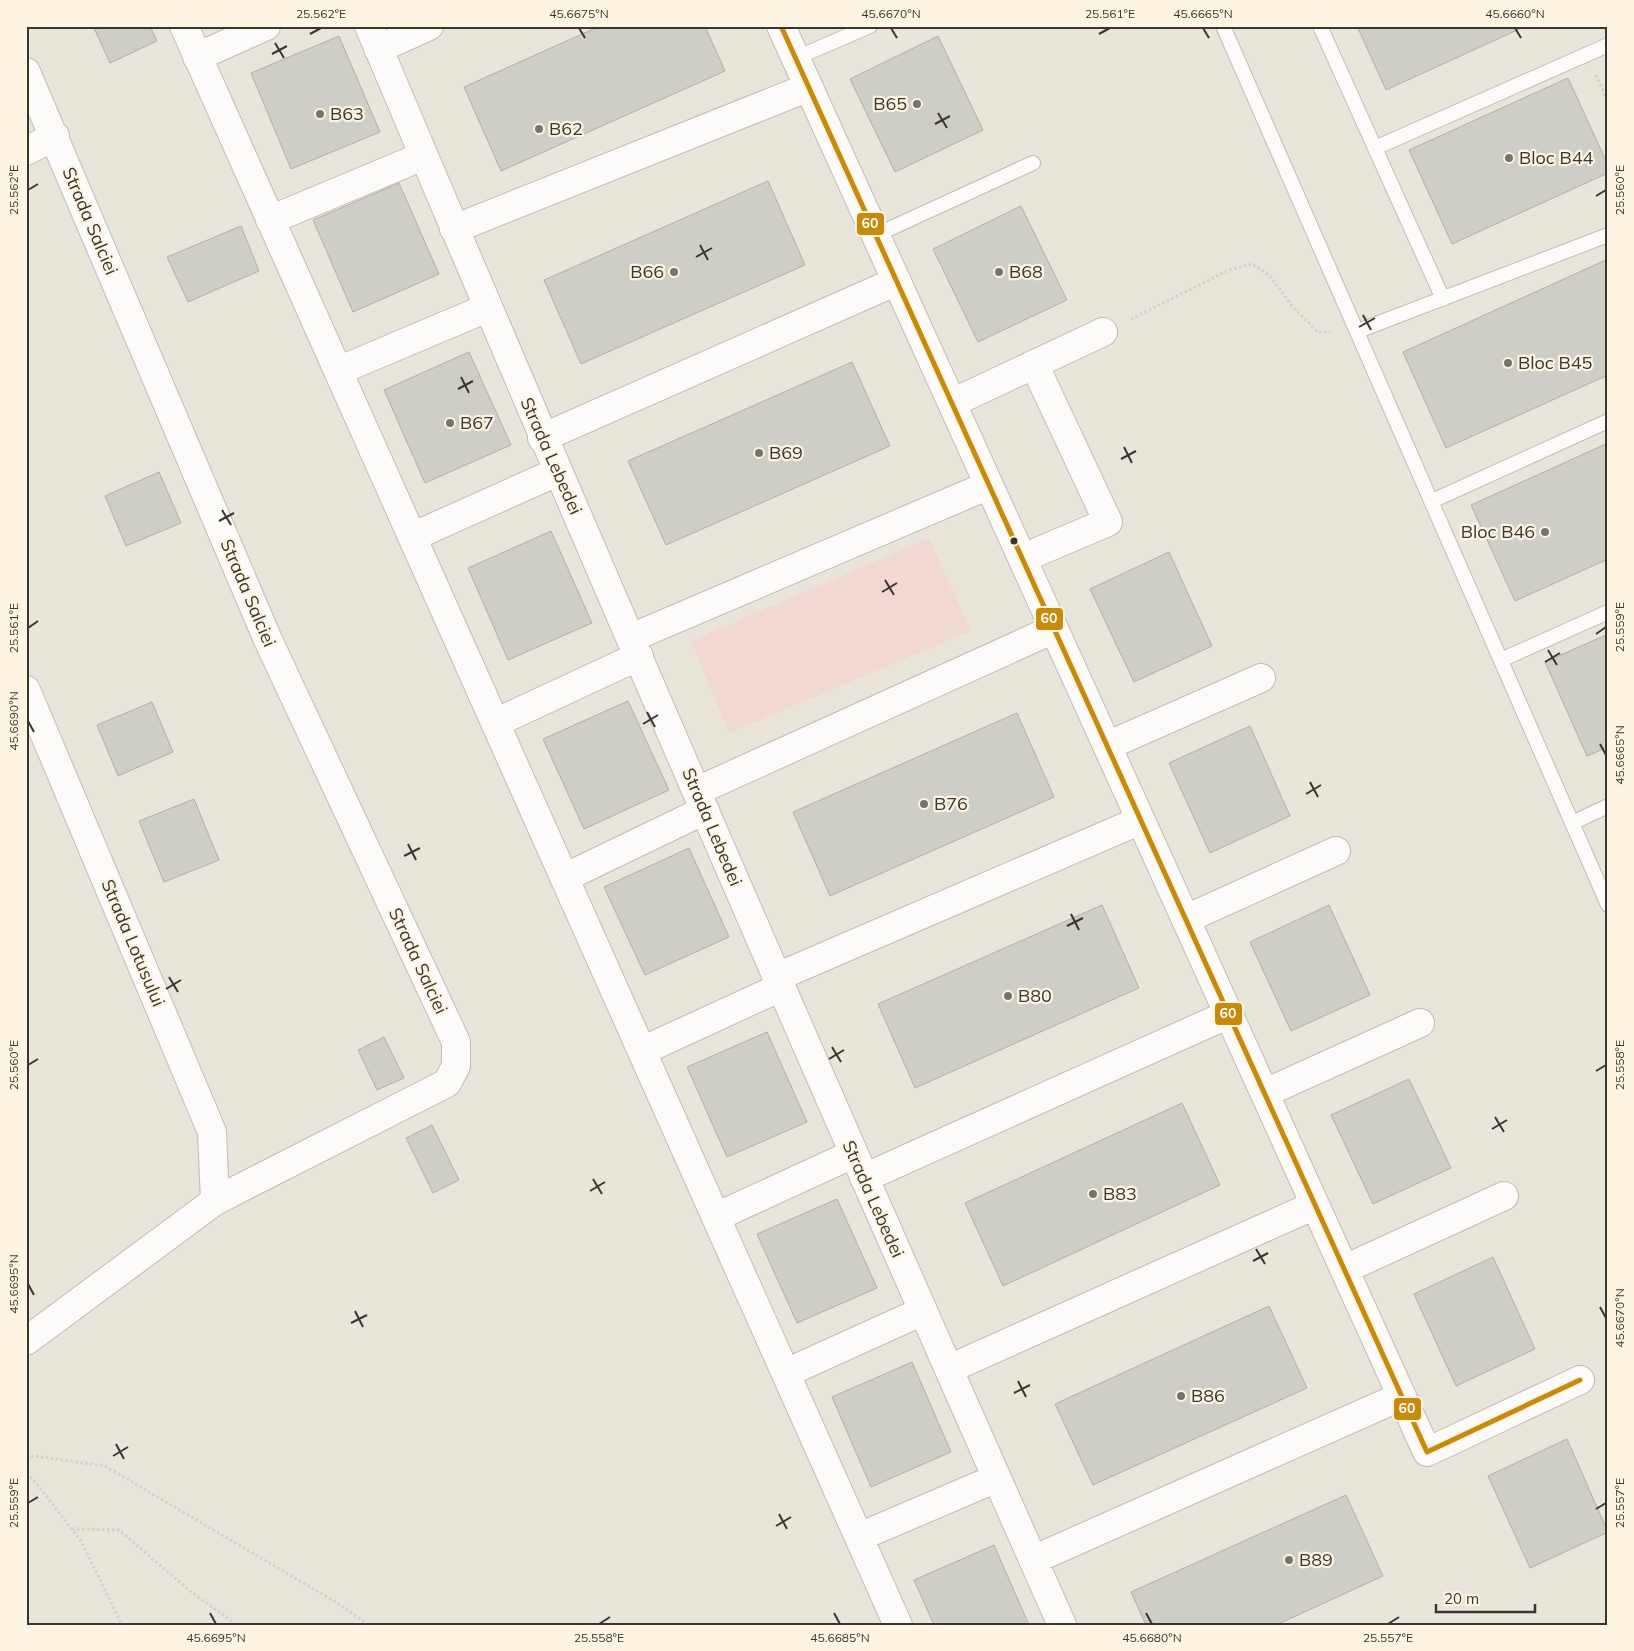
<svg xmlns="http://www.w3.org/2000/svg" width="1634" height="1651" font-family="Mulish,sans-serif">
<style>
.green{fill:#f2d8d3}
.building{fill:#cfcec6;stroke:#b0afa7}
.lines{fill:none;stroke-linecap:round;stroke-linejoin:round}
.lane-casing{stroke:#c0bcb4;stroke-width:16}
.street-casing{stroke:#c0bcb4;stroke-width:30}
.path{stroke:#d3d1ce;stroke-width:3;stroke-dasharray:2.5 2.5;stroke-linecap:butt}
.lane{stroke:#fcfbfa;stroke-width:14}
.street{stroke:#fcfbfa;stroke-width:28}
.bus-1-casing{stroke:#fdf5e2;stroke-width:9}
.bus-1{stroke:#c88a0c;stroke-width:5}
.ticks{fill:none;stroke:#39362f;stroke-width:2}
.poi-dot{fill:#77736b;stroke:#fdf5e2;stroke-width:2}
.bus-dot{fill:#39362f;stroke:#fdf5e2;stroke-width:2}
.labels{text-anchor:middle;stroke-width:4.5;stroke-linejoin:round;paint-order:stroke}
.poi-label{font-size:18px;fill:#39362f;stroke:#fdf5e2;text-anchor:start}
.street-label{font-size:18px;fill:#39362f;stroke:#fdf5e2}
.line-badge{stroke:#fdf5e2;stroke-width:2}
.badge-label{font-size:14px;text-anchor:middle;font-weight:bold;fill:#fff}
.neatline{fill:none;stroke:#39362f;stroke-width:2}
.ticks-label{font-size:12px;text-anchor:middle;fill:#39362f}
</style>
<rect width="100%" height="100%" fill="#eae5db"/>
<path class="green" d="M929,538l42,93 -242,102 -38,-92z"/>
<path class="building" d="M93,26h57l7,15 -47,22z
M600,26h105l20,45 -224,100 -37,-84z
M1357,26h169l-140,64z
M339,36l41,96 -89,37 -40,-96z
M938,36l45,94 -88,42 -45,-93z
M1568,78l40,87v8l-156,71 -43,-94z
M768,181l37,84 -224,99 -37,-84z
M399,183l40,91 -86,38 -40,-92z
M1021,206l46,94 -89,42 -45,-93z
M241,226l18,45 -71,31 -21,-45z
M1608,259v116l-162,73 -43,-96z
M469,352l42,93 -86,38 -41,-93z
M852,362l38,84 -224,99 -38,-84z
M1608,443v116l-93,42 -44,-96z
M159,472l22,51 -55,23 -21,-50z
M551,531l41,92 -84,37 -40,-92z
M1169,552l43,94 -78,36 -44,-93z
M1608,634v113l-21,9 -42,-94z
M628,701l41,89 -85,39 -41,-90z
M152,702l21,50 -55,24 -21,-51z
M1017,713l37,84 -224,99 -37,-84z
M1250,726l40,90 -80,37 -41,-90z
M194,799l25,61 -55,22 -25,-61z
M689,848l40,89 -84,38 -41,-88z
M1102,905l37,83 -224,100 -37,-84z
M1329,905l41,90 -79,36 -41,-89z
M767,1032l40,90 -80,35 -40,-90z
M384,1037l20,41 -27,12 -19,-40z
M1409,1079l42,89 -78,36 -42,-89z
M1182,1103l38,82 -217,101 -38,-83z
M432,1125l27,55 -26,13 -27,-55z
M837,1199l40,89 -80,35 -40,-89z
M1493,1257l42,92 -79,37 -42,-92z
M1269,1306l38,82 -214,97 -38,-81z
M912,1362l39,90 -80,35 -39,-90z
M1567,1439l41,93 -78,36 -42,-92z
M1346,1495l37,81 -107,49h-130l-15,-33z
M994,1545l35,80h-95l-20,-45z"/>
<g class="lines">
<defs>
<path id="lane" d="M1223,26l385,879
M1320,26l123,273
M796,58l74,-32
M1375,148l233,-103
M876,235l157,-72
M1358,331l250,-96
M1432,501l176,-80
M1501,660l107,-48
M1572,823l36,-17"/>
<path id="street" d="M184,26l714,1599
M369,26c226,535 457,1068 693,1599
M781,26l646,1426 153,-72
M378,49l51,-23
M197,57l69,-31
M26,72l242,568 188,402v24l-9,17 -232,118 -189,140
M26,151l29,-15
M270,220l153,-64
M454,229l355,-142
M338,371l149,-63
M952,403l151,-71
M542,438l355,-157
M412,537l145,-65
M1023,558l85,-36 -74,-158
M631,638l358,-153
M26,690l186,442 3,69
M495,723l144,-67
M1107,746l154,-68
M697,791l357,-162
M564,878l141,-68
M1186,919l150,-68
M777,977l364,-157
M642,1051l139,-64
M1265,1093l155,-70
M864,1178l365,-164
M716,1217l137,-63
M1345,1269l159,-73
M949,1369l366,-164
M786,1373l137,-62
M859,1537l138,-59
M1033,1560l369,-164"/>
</defs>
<use href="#lane" class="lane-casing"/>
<use href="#street" class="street-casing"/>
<path class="path" d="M1596,75l12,27
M1131,319l98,-49 23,-6 17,11 23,31 26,26h12
M26,1458l9,-2 70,10 229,135 35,24
M26,1474l7,5 48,62 41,84
M72,1529l47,1 71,61 47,34"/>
<use href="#lane" class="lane"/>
<use href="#street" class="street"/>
<defs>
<path id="bus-1" d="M781,26l646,1426 153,-72"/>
</defs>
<use href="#bus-1" class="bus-1-casing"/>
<use href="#bus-1" class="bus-1"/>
</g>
<path class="ticks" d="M579,28l6,10M891,28l6,10M1203,28l6,10M1515,28l6,10M310,34l11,-6M1099,34l11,-6M275,43l9,15M272,54l15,-8M938,113l9,15M935,124l15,-8M28,190l10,-6M1596,196l10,-6M700,245l8,15M696,257l16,-9M1363,315l8,15M1359,327l16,-9M461,377l8,16M458,389l15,-8M1124,447l8,16M1121,459l15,-8M222,510l9,15M219,521l15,-8M885,580l9,15M882,592l15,-9M28,628l10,-7M1596,634l10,-7M1548,650l9,15M1545,662l15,-9M647,712l8,15M28,721l6,11M643,724l15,-9M1600,744l6,11M1310,782l8,15M1306,794l15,-9M408,844l8,16M404,856l16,-8M1071,914l8,16M1067,926l16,-8M169,977l9,15M166,989l15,-9M832,1047l9,15M829,1059l15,-9M28,1065l10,-6M1596,1071l10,-6M1495,1117l9,15M1492,1129l15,-9M593,1179l9,15M590,1191l15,-9M1256,1249l9,15M1253,1261l15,-8M28,1284l6,11M1600,1307l6,11M355,1311l8,16M351,1323l16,-8M1018,1381l8,16M1014,1393l16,-8M116,1444l8,15M113,1456l15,-9M28,1503l10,-6M1596,1509l10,-6M779,1514l8,15M776,1526l15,-9M210,1613l6,11M834,1613l6,11M1146,1613l6,11M599,1624l11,-7M1388,1624l11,-7"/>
<g class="poi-dot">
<circle cx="917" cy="104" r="5"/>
<circle cx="320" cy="114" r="5"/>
<circle cx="539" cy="129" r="5"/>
<circle cx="1509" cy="158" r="5"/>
<circle cx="674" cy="272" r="5"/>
<circle cx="999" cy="272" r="5"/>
<circle cx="1508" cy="363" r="5"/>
<circle cx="450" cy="423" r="5"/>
<circle cx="759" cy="453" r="5"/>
<circle cx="1545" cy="532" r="5"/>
<circle cx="924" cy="804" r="5"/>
<circle cx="1008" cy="996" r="5"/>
<circle cx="1093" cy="1194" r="5"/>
<circle cx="1181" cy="1396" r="5"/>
<circle cx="1289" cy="1560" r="5"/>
</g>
<circle class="bus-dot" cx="1014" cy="541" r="4.5"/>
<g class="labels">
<g class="poi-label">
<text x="907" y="110" text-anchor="end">B65</text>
<text x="330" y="120">B63</text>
<text x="549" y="135">B62</text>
<text x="1519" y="164">Bloc B44</text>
<text x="664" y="278" text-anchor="end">B66</text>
<text x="1009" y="278">B68</text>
<text x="1518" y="369">Bloc B45</text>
<text x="460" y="429">B67</text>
<text x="769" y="459">B69</text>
<text x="1535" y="538" text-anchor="end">Bloc B46</text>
<text x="934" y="810">B76</text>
<text x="1018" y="1002">B80</text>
<text x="1103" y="1200">B83</text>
<text x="1191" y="1402">B86</text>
<text x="1299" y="1566">B89</text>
</g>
<g class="street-label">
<text transform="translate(90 221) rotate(67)" y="6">Strada Salciei</text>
<text transform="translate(551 456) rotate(66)" y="6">Strada Lebedei</text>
<text transform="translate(248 593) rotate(67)" y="6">Strada Salciei</text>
<text transform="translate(712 827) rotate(67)" y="6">Strada Lebedei</text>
<text transform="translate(133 943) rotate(67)" y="6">Strada Lotusului</text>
<text transform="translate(418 961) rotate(65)" y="6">Strada Salciei</text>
<text transform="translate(873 1199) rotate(66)" y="6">Strada Lebedei</text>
</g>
</g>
<g class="line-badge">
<rect x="856" y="212" width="29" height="24" rx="5" fill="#c88a0c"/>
<rect x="1035" y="607" width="29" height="24" rx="5" fill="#c88a0c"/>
<rect x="1214" y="1002" width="29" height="24" rx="5" fill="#c88a0c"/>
<rect x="1393" y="1397" width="29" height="24" rx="5" fill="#c88a0c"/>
</g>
<g class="badge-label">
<text x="870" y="228">60</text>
<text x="1049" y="623">60</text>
<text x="1228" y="1018">60</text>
<text x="1407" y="1413">60</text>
</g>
<rect width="1634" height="1651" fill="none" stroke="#fdf5e2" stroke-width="55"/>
<path d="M1436 1604v8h99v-8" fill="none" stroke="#39362f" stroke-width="2.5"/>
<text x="1444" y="1604" font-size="15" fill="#39362f" stroke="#fdf5e2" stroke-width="4" paint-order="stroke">20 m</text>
<rect x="28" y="28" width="1578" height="1596" class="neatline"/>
<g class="ticks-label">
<text x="321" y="18">25.562°E</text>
<text x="579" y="18">45.6675°N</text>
<text x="891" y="18">45.6670°N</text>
<text x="1110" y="18">25.561°E</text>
<text x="1203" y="18">45.6665°N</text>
<text x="1515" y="18">45.6660°N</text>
<text transform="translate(1620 190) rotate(-90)" y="4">25.560°E</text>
<text transform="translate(14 190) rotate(-90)" y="4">25.562°E</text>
<text transform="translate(1620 627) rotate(-90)" y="4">25.559°E</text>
<text transform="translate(14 628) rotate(-90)" y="4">25.561°E</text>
<text transform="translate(14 721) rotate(-90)" y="4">45.6690°N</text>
<text transform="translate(1620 755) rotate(-90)" y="4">45.6665°N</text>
<text transform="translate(1620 1065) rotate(-90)" y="4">25.558°E</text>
<text transform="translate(14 1065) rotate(-90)" y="4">25.560°E</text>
<text transform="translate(14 1284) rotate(-90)" y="4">45.6695°N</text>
<text transform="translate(1620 1318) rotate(-90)" y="4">45.6670°N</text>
<text transform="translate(1620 1503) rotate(-90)" y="4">25.557°E</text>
<text transform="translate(14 1503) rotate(-90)" y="4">25.559°E</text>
<text x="216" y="1642">45.6695°N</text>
<text x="599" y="1642">25.558°E</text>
<text x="840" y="1642">45.6685°N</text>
<text x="1152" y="1642">45.6680°N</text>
<text x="1388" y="1642">25.557°E</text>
</g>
</svg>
